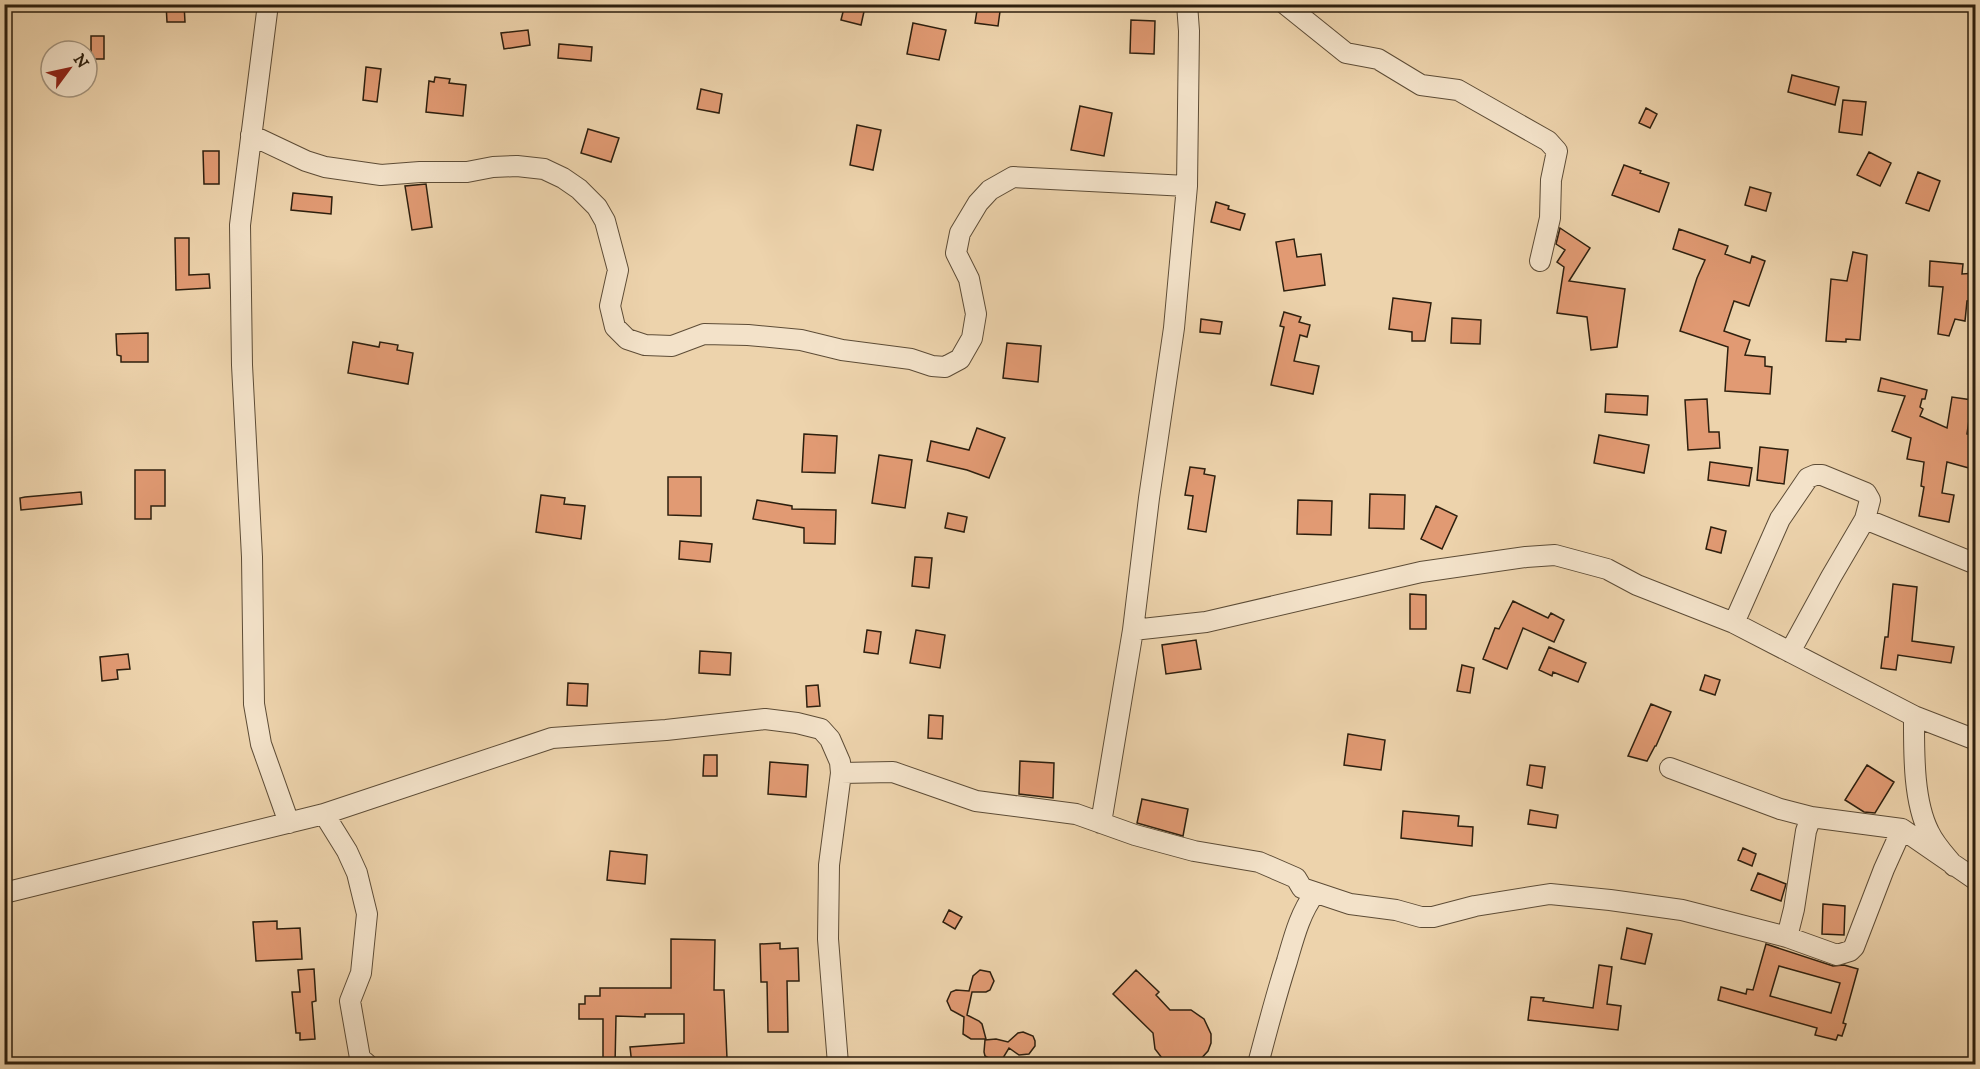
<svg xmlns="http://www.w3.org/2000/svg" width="1980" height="1069" font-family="'IM FELL DW Pica',serif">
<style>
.building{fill:#e19a73;stroke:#2d1f0e;stroke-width:1.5;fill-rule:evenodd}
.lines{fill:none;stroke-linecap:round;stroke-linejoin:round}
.street-casing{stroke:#5d4c36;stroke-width:22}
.street{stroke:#f3e2c9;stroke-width:20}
</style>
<rect width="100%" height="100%" fill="#edd3ac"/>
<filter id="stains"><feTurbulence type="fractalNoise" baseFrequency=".00333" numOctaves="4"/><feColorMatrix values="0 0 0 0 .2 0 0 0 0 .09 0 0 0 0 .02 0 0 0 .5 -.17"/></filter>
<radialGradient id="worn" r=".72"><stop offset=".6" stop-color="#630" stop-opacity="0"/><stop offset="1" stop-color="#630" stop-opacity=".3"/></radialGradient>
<path class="building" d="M166,4h18l1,18h-18z
M845,4l20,3 -4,18 -20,-5z
M978,4h23l-3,22 -23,-3z
M1131,20l24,1 -1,33 -24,-1z
M913,23l33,7 -7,30 -32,-6z
M528,30l2,15 -26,4 -3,-16z
M91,36h13v23h-13z
M559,44l33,3 -1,14 -33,-3z
M366,67l15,2 -4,33 -14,-2z
M1792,75l47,12 -4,18 -47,-13z
M435,77l15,2 -1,4 17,2 -3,31 -37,-4 3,-31 5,1z
M701,89l21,5 -3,19 -22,-4z
M1843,100l23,2 -4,33 -23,-3z
M1080,106l32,7 -8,43 -33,-6z
M1646,108l11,6 -7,14 -11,-5z
M857,125l24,5 -8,40 -23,-5z
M588,129l31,9 -8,24 -30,-9z
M203,151h16v33h-15z
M1869,152l22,11 -11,23 -23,-11z
M1624,165l17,6 -1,2 29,10 -10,29 -47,-17z
M1918,172l22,9 -11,30 -23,-8z
M426,184l6,43 -20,3 -7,-44z
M1750,187l21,6 -5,18 -21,-6z
M293,193l39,4 -1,17 -40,-4z
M1216,202l13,4 -1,3 17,5 -5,16 -29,-8z
M1560,228l30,20 -21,33 56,8 -8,58 -26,3 -4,-33 -30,-4 7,-46 -7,-5 8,-12 -9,-6z
M1679,229l49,17 -3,8 25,9 2,-7 13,5 -16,45 -15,-5 -10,30 26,9 -5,15 20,2v9l7,1 -2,27 -45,-3 3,-44 -48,-16 17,-53 8,-18 -32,-11z
M175,238h14v37l20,-1 1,14 -34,2z
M1294,239l3,18 24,-3 4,31 -41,6 -8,-49z
M1853,252l14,3 -7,85 -14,-1v3l-20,-1 5,-62 16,2z
M1930,261l33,3 -1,10 14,-1v27l-9,1 -2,20 -10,-2 -6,17 -11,-2 5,-47 -14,-1z
M1393,298l38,5 -6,38h-13v-9l-23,-3z
M1284,312l17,5 -2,5 11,3 -3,12 -7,-2 -6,26 25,5 -6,28 -42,-9 13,-58 -4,-1z
M1452,318l29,2 -1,24 -29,-1z
M1201,319l21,3 -2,12 -20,-2z
M148,333v29h-27v-6l-4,-1 -1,-21z
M353,342l26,5 1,-5 18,3 -1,5 16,3 -5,31 -60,-11z
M1007,343l34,3 -3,36 -35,-4z
M1881,378l46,12 -2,9h-3l-2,8 3,2 -3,7 27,12 5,-31 20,3 -5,34 9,2v34l-29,-8 -5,31 12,2 -5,27 -30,-6 5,-29 -3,-1 3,-24 -17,-3 4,-21 -19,-7 13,-35 -27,-5z
M1606,394l42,2 -1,19 -42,-3z
M1707,399l2,33h10l1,16 -32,2 -3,-50z
M977,428l28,10 -16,40 -22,-8 -40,-9 4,-20 38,9z
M804,434l33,2 -2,37 -33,-1z
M1599,435l50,10 -5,28 -50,-10z
M1760,447l28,3 -4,34 -27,-4z
M879,455l33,5 -7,48 -33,-5z
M1710,462l42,6 -3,18 -41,-6z
M1190,467l15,2 -1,5 11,2 -9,56 -18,-3 5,-33 -8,-1z
M135,470h30v36h-14v13h-16z
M668,477h33v39l-33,-1z
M81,492l1,12 -61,6 -1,-12 5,-1z
M1370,494l35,1 -1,34 -35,-1z
M541,495l24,3 -1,6 21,2 -4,33 -45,-7z
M757,500l35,6v3l44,1 -1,34 -31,-1v-15l-51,-9z
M1298,500l34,1 -1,34 -34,-1z
M1436,506l21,10 -15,33 -21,-10z
M948,513l19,4 -3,15 -19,-4z
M1711,527l15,4 -5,22 -15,-4z
M680,541l32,3 -2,18 -31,-3z
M915,557l17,1 -3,30 -17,-2z
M1893,584l24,3 -5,54 42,6 -3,16 -53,-8 -2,15 -15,-2 4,-31h3z
M1410,594l16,1v34h-16z
M1513,601l35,17 3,-5 13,7 -10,22 -31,-14 -16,41 -24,-10 12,-31 4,1z
M867,630l14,2 -3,22 -14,-2z
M916,630l29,5 -5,33 -30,-5z
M1196,640l5,29 -35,5 -4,-29z
M1549,647l37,16 -8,19 -25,-10 -1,4 -13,-6z
M700,651l31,2 -1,22 -31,-2z
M128,654l2,15 -13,1 1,9 -16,2 -2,-24z
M1462,665l12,3 -4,25 -13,-2z
M1705,675l15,5 -5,15 -15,-5z
M568,683l20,1 -1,22 -20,-1z
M818,685l2,21 -13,1 -1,-21z
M1651,704l20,8 -15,34h-1l-8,15 -19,-5z
M929,715l14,1 -1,23 -14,-1z
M1348,734l37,6 -4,30 -37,-5z
M704,755h13v21h-14z
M1020,761l34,2 -1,35 -34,-4z
M770,762l38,3 -2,32 -38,-3z
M1530,765l15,2 -3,21 -15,-3z
M1867,765l27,17 -19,31 -11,-1 -19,-12z
M1142,799l46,10 -5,27 -46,-13z
M1530,810l28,5 -2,13 -28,-4z
M1403,811l56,5 -1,10 15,1 -1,19 -71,-8z
M1743,848l13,6 -4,12 -14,-6z
M610,851l37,4 -2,29 -38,-4z
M1758,873l28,11 -5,17 -30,-11z
M1823,904l22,2 -1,29 -22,-1z
M949,910l13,7 -7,12 -12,-7z
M277,921v8l23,-1 2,31 -46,2 -3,-39z
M1627,928l25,6 -7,30 -24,-5z
M671,939l44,1 -1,50h10l3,68 -41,3v2l-17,2h-37l-2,-18 54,-4v-29h-39v3l-29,-1 -1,49h-12v-46h-24v-15h6v-8h15v-8h71z
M780,943v6l18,-1 1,33h-12l1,51h-20l-1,-50h-6l-1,-38z
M1766,944l67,22 11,-1 14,4 -15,54 3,1 -4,12 -4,-1 -2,5 -21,-5 2,-7 -99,-28 3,-13 25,7 1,-5 6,1zM1779,966l61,17 -9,30 -61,-17z
M1599,965l13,2 -5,37 14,2 -3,24 -90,-10 3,-23 13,1 -1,3 50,7z
M314,969l2,32 -4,1 3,37 -15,1v-7h-4l-4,-41h8l-2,-22z
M980,970l10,2 4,9 -4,9 -4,2h-14l-5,23 12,6 3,3 4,15h-15l-8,-5 1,-17 -13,-7 -4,-9 4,-9 5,-2 13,1 4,-15z
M1136,970l23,22 -3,3 14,15h21l13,9 7,15v9l-3,8 -11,12 -26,2 -6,-3 -10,-13 -2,-16 -40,-39z
M1023,1032l10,4 2,5v5l-6,8 -10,1 -10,-7 -6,10 -4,3h-5l-9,-5 -1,-4 1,-12 11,-1 12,3 10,-9z"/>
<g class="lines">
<defs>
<path id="street" d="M268,4l-28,221 2,140 10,192 2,147 7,40 28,79
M1285,4l61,49 32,6 43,26 37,5 90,51 9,10 -6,29 -1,38 -10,43
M251,135l55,26 19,6 56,8 39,-3h47l26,-5 24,-1 27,3 19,9 16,11 18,18 8,14 13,49 -8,36 5,21 12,12 18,6 27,1 32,-12 44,1 53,5 41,10 69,9 21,7 13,1 15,-8 12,-21 4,-24 -7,-35 -13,-26 4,-20 18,-30 12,-13 23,-13 174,9
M1865,519l111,45
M1734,623l46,-104 28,-41 7,-3h7l44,18 4,7 -5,19 -34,58 -41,75
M1133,630l73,-8 215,-50 105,-15 29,-2 52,14 30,16 97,38 180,93c0,35 -1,85 15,116 6,13 16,23 25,34
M1914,716l62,24
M1670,768l110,41 31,8 91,12 74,51
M324,814l23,37 10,22 10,41 -6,59 -11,28 10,57 7,6
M1101,823l32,-193 16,-132 25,-170 13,-142 2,-155 -2,-27
M4,893l320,-79 228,-76 114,-8 99,-11 32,4 24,6 9,10 10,23 1,11 52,-1 83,29 100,13 59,21 59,16 65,11 37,16 6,10 48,16 46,6 25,7h12l42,-11 75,-12 60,6 72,10 105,27 50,18 13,-4 4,-4 30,-78 18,-40
M1787,937l7,-28 12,-78 5,-14
M838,1064l-10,-125 1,-74 12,-92
M1258,1064c9,-34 18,-69 29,-103 7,-24 13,-48 28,-68"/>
</defs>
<use href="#street" class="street-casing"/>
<use href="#street" class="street"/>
</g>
<rect width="1980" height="1069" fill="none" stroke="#edd3ac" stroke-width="24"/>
<rect x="6" y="6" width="1968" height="1057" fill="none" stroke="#2d1f0e" stroke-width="3"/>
<rect x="12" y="12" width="1956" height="1045" fill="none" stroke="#2d1f0e" stroke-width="1.5"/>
<g transform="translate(69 69) rotate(57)"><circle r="28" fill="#f3e2c9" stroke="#a4947e" stroke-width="1.5"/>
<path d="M0-4.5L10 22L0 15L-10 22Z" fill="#8f2418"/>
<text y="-9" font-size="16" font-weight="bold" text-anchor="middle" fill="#2d1f0e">N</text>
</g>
<rect width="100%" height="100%" filter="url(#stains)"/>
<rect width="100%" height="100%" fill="url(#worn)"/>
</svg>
